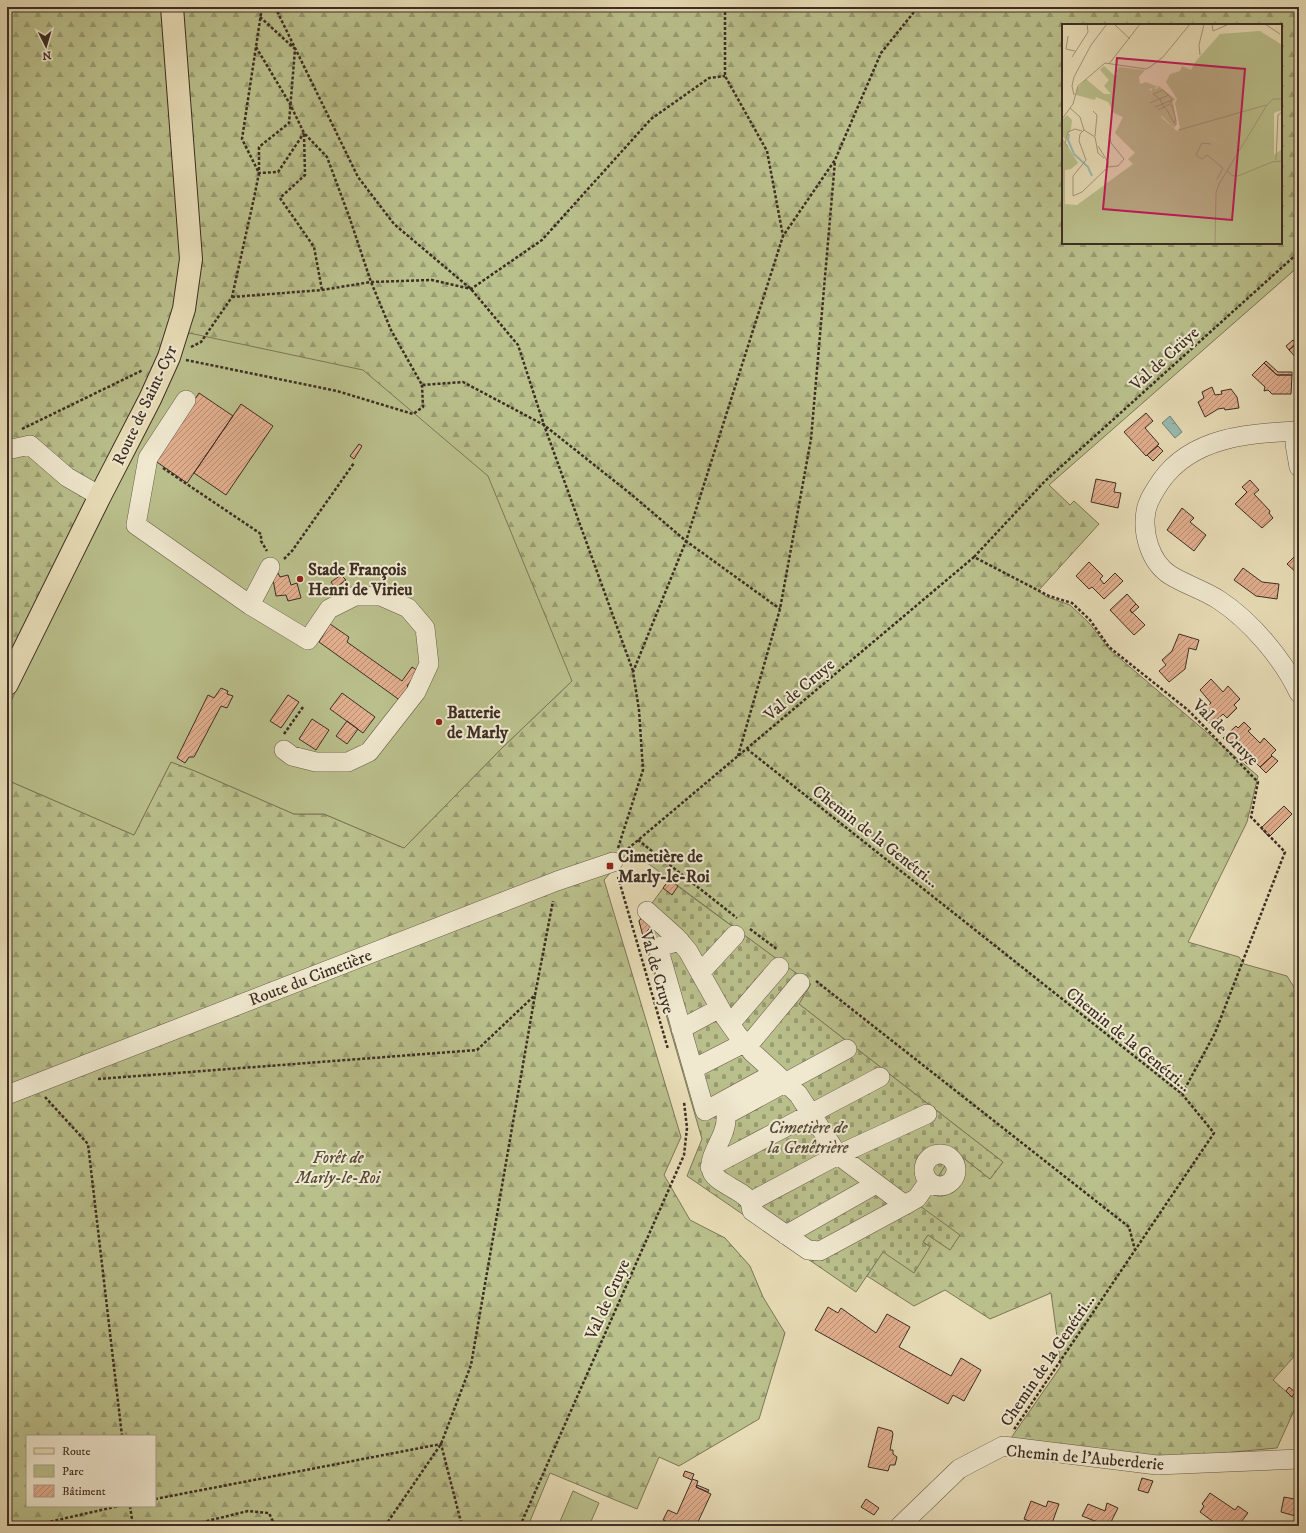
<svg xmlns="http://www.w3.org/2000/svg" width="1306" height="1533" font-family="'IM FELL DW Pica',serif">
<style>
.forest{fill:url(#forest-firs);stroke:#7c7758;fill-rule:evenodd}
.cemetery{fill:url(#cemetery-stones);stroke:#7c7758}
.park{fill:#bac08c;stroke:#7c7758}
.water{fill:url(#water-ripples);stroke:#738379}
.building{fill:url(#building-hatch);stroke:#3d2e24}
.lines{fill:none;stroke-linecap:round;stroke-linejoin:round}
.minor-casing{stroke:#685a49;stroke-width:20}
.major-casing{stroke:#3d2e24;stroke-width:24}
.path{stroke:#3d2e24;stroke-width:2.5;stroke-dasharray:3 2;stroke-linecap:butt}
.minor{stroke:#f0e9d0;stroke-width:19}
.major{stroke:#e8ddb7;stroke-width:22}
.poi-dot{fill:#8f2418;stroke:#f0e9d0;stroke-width:1.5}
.labels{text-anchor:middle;stroke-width:4;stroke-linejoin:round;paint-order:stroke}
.street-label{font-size:17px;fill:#3d2e24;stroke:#f0e9d0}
.poi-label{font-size:17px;font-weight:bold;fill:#3d2e24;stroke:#f0e9d0;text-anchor:start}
.park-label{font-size:17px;font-style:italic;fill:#564b39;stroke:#f0e9d0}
.inset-river{fill:none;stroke:#97bbb2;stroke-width:2}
.inset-road{fill:none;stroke:#a4977c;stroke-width:1}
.view{fill:#c2185b;fill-opacity:0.15;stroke:#c2185b;stroke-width:2}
.inset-edge{fill:none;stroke:#3d2e24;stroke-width:2}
</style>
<defs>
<pattern id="forest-firs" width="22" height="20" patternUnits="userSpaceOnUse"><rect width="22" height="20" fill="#bac08c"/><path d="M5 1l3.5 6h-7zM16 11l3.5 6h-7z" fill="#989c72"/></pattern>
<pattern id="cemetery-stones" width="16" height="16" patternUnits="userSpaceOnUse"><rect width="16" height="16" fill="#bac08c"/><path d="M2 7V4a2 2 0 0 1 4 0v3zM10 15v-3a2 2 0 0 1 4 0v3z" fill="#989c72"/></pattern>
<pattern id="water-ripples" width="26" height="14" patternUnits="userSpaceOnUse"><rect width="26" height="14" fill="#97bbb2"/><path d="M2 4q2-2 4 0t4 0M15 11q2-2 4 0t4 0" fill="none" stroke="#7c9891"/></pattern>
<pattern id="building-hatch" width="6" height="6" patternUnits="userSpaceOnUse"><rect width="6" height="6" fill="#e1ae8e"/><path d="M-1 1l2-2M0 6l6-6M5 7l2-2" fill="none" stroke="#b88e74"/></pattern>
</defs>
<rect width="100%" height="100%" fill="#e8ddb7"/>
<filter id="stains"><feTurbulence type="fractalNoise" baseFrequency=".005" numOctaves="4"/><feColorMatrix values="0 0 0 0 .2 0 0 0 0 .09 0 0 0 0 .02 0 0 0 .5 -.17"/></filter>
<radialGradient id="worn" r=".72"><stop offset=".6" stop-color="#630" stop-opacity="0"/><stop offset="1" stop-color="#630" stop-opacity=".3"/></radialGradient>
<path class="forest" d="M7,7h1292v259l-250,219 21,20 4,-4 25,23 -61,67 9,6 23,8 19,18 21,27 148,126 -11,46 -59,120 51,15 5,7 43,12 12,19v356l-26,29 25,22 -21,46 -119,11 -147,-21 50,-72 -10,-73 -61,26 -45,-29 -31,16 -47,-30 16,-25 47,-4 -7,-5 5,-7 22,15 -30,-44 26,-42 10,-12 34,27 13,-17 -204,-158 11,-20 -180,-134 -26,30 77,257 -17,38 26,45 35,18 25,28 13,31 22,36 -26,86 -80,47 -20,-9 -22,52 -87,-36 -22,53h-521v-746l127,55 37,-73 24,9 99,43h30l80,34 98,-100 70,-67 -565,30zM1063,25h218v218h-218zM27,1436h128v70h-128z"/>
<path class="cemetery" d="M669,880l142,104 -12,20 204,158 -13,17 -34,-27 -10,12 -26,42 40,29 -10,15 -22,-15 -5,7 7,5 -16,26 -31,-21 -27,40 -169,-116 15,-37 -63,-218z"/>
<path class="park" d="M189,333l174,37 125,106 84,205 -70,67 -98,100 -80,-34h-30l-99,-43 -24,-9 -37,73 -127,-55v-70l77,-167 3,1z
M573,1491l26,12 -10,23h-31z"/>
<path class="water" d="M1170,416l12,16 -7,6 -13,-15z"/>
<path class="building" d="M1293,340l3,4 -7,6 -3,-4z
M1299,341v20l-10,-11z
M1266,361l12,11h14v3h-15l-13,-12z
M1264,363l13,12h15l-1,19h-19l-4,-4 -4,1 1,-4 -13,-12z
M1212,387l3,8 7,-1 -1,-3 10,-2 6,8 2,11 -14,2 -1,-2 -6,1 -13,8 -7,-15 6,-4 -2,-6z
M199,393l34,23 -46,67 -33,-23z
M241,404l32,22 -47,69 -32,-22z
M1146,413l7,8 -8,7 14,16 -13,12 -22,-24z
M359,444l3,2 -8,13 -4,-3z
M1158,446l5,5 -10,10 -6,-6z
M1096,479l20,4 -2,9 7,1 -3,15 -27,-6z
M1250,480l9,10 -5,4 16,17 -1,2 4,5 -11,10 -27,-24 12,-12 -5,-5z
M1182,508l12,10 -4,4 16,13 -12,16 -27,-21z
M1299,552v23l-12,-11z
M1089,562l14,14 -3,3 4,5 11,-11 8,8 -19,18 -12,-12 -3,2 -13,-13z
M1243,568l19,14 17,2 -2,15 -21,-3 -22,-16z
M278,573l2,4 8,-2 3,10 6,-2 4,15 -13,3 -2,-6 -10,1 -4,-22z
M341,575l5,5 -11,8 -4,-6z
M1127,594l9,10 -6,6 15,15 -11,10 -24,-25z
M1136,604l3,3 -7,6 -2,-3z
M330,624l19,13 -2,5 55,39 10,-14 6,4 -11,15 3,3 -9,12 -82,-59z
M1179,634l20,6 -3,10 -7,-2 -4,21 -16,13 -10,-11 7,-6 -4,-5 10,-9z
M1211,679l12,13 5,-6 12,13 -6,6 3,3 -10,10 -4,-4 -12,11 -11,-12 11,-10 -11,-13z
M221,688l7,3 -1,3 6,2 -6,12 -6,-2 -27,51h-5l-4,6 -8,-5 31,-63 6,3z
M342,693l33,24 -12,16 -33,-24z
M288,695l11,7 -18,26 -11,-7z
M312,719l17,11 -13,20 -17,-11z
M347,721l11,8 -11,15 -11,-8z
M1244,722l7,7 -3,2 12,12 4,-5 12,12 -5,5 1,1 -12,11 -6,-6 -5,5 -6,-6 2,-1 -22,-21 13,-12 2,2z
M1272,756l6,5 -12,12 -6,-6z
M1284,806l8,8 -23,23 -8,-9z
M669,880l9,6 -6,9 -9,-7z
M643,916l10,8 -10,12 -4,-15z
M828,1307l10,6 3,-5 35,25 11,-19 23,13 -11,20 52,29 10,-18 20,12 -17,31 -11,-6 -5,9 -133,-74z
M1289,1387l6,5 -3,5 -6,-6z
M878,1427l14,4 1,3 -3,16h3v4l4,3 -2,8h-5l-2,6 -20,-4z
M685,1471l9,3 -2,5 6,2 -2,6 15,7 -15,32h-16l-6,-4 -1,2 -10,-4 5,-10 9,4 15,-34 -9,-4z
M1142,1478l11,3 -5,12 -10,-3z
M697,1485l12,5 -1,2 -12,-5z
M1210,1493l25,17 3,-4 10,7 -10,13h-19l-19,-14 4,-6 -2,-2z
M1284,1497l15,3v17l-18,-5z
M866,1499l13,9 -5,7 -13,-8z
M1031,1501l15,6 2,-6 11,3 -8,22h-8l-19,-7z
M1107,1503l11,5 -9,18h-9v-3l-18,-7 6,-12 17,7z"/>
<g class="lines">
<defs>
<path id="minor" d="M186,400l-38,58 -12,67 114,80 58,35 21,-31 26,-13h26l27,12 17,20 4,36 -13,28 -47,60 -21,10h-32l-24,-6 -8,-6
M1299,429l-4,15 4,23
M1298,431c-49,2 -106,6 -137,50 -6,9 -13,19 -15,30 -4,22 4,51 24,64 16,10 34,15 49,25 32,21 64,59 80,93
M7,450l23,-5 37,32 33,19
M250,605l20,-38
M647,911l29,26 12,14 37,66 12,17 15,18 46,42 40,61 67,50 -85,46 -12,-1 -56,-39c-1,-2 -1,-6 -2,-9 -7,-13 -38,-19 -39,-34 -2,-15 17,-33 15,-53l121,-66
M680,941l-22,6 47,164 64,-35
M700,973l35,-38
M730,1024l49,-57
M681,1029l39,-21
M747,1047l53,-64
M693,1069l51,-26
M7,1095l550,-214 56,-19
M924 1170a16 16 0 1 1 32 0a16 16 0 1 1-32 0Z
M710,1167l170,-90
M750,1202l88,-47 89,-41
M905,1205l12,-7 12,-17
M786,1235l90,-51
M900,1526l59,-57 44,-23 154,19 142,-6"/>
<path id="major" d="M7,684l93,-188 50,-97 19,-42 15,-48 7,-50 -19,-252"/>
</defs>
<use href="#minor" class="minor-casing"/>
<use href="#major" class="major-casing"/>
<path class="path" d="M275,7l83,170 36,47 77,65 47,56 26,80 89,246
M725,7v69l42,75 16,85
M278,13v-6
M260,17l35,32 -6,74 -30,24v26l19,-1 26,-39
M256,47l34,57 14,29 23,24 23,62 21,63 20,48 31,55 41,-3 81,43 88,70 54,46 94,68
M304,134l1,41 -25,23 34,49 8,43
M232,297l90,-7 49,-8 61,-2 39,9 71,-49 109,-121 58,-41 16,-2
M191,347l10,-5 31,-45 22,-99 5,-25 -17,-34 20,-132
M186,360l151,31 76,23 10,-7 -1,-22
M22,429l121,-59
M163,468l98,66v7l6,10
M974,557l71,-76 254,-229
M284,559l8,-8 62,-88
M284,734l19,-27
M747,749l435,345 32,39 -201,298
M738,756l42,-147 31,-170 24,-278
M638,840l99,78
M618,848l25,-78 -4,-60 -6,-38 53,-131 97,-305 52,-76 46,-107 37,-46
M624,852l350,-295 75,39 23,7 18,17 19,27 79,63 70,72 -7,35 34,35 -70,181 -33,61
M618,877l50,172
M750,929l28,21
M816,981l313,246 6,23
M98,1079l379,-29 58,-55 18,-94
M45,1097l43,47 34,292
M155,1499l286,-55 21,82
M130,1506l3,20
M31,1526l88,-20
M187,1526l61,-15 21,2 6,13
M385,1526l56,-82 30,-79 64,-370
M520,1526l164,-371 3,-27 -3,-26"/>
<use href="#minor" class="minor"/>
<use href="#major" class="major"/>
</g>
<g class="poi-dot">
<circle cx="300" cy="579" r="4"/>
<circle cx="439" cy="722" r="4"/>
<rect x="606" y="862" width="8" height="8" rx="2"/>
</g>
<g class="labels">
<g class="street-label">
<text transform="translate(1164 358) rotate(-42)" y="6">Val de Crüye</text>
<text transform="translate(144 405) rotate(-65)" y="6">Route de Saint-Cyr</text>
<text transform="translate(799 689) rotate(-40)" y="6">Val de Cruye</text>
<text transform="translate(1226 732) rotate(45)" y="6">Val de Cruye</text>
<text transform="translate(876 836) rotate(38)" y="6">Chemin de la Genétri...</text>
<text transform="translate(658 972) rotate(74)" y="6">Val de Cruye</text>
<text transform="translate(310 977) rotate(-21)" y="6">Route du Cimetière</text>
<text transform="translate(1129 1039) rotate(39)" y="6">Chemin de la Genétri...</text>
<text transform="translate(607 1299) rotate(-66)" y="6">Val de Cruye</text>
<text transform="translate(1047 1360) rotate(-56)" y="6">Chemin de la Genétri...</text>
<text transform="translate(1085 1457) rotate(5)" y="6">Chemin de l'Auberderie</text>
</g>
<g class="poi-label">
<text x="308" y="575">Stade François<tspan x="308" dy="20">Henri de Virieu</tspan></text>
<text x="447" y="718">Batterie<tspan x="447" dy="20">de Marly</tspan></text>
<text x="618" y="862">Cimetière de<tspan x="618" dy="20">Marly-le-Roi</tspan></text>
</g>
<g class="park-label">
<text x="808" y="1133">Cimetière de<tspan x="808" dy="20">la Genêtrière</tspan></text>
<text x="338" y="1163">Forêt de<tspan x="338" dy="20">Marly-le-Roi</tspan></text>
</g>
</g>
<g transform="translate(1062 24)">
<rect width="220" height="220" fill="#e8ddb7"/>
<path d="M198,7l22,14v65l-8,3v42l8,-6v95h-220v-81l3,3v38l12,1 56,-41 -5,-5 7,-6 -20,-20 8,-16 -9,-4 -6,-11 -12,-5 -1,3 -19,-5 1,-6 9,-10 18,15h7l-7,-8 5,-6 -9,-10 4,-4 11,10 3,-2 -2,-3 3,-4 26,3 -6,7 1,7 6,-2 12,5 -9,2 3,5 -4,5 14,16 -1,2 16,14 3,-3 -5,-25 2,-4 -11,-17 4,-8 10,-3 2,-5 9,4 5,-9 24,-27zM138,110l10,4 12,6 -40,5z" fill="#bac08c" fill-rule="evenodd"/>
<path d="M97,62l16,13 -2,3 4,22 -3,4 -31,-31 5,2 4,-5 -3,-5 2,2 2,-4 3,2z" fill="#bac08c"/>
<path d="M5,91l5,5 -1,9 -6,10 -3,-3v-16zM138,109l22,11 4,-7 15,8 -25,41 -16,-5 -12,-12 -6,-21zM0,113l16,26 -7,6 -6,1 -3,-7z" fill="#bac08c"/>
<path class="inset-river" d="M7,110l-1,6 6,14 14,13 4,9"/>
<path class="inset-road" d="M52,0l16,15M150,0l1,7 16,-7M203,0l15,10M6,12l-2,13 9,2M138,31l-1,-10 5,-21M10,33l16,-25 -1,-8M47,40l31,-40M12,71l-2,-9 2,-9 17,-32 16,-21M88,79l19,-8M108,82l2,-1 4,16 -3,1M93,83l17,-7M8,84l10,9 4,13M96,86l12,-6 2,-5 -9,-9 -10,4 7,5 3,7 4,4 1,2 5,9 3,4M31,87l4,4 -2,21M0,95l11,-15 5,-18 27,-23 41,6 4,-2 13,-10 27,-33M22,106l-4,4 -1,7 7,19 -13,16v20l9,-4 26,-25v-5l-10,-16M22,106l11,7 3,16 6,5M117,106l87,-25M149,120l-9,-1 -6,12 6,4 5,-4 16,13 -6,11M6,123l-3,-4 3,-11 7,-3 7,2M214,136l2,-45 4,-3M46,143l10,-1 6,-7 -13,-16 -2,-8M165,147l6,5h5l34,-14 10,-1M153,220l1,-51 3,-9 48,-79 6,-6h9"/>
<path class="view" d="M55,34l128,11 -13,151 -129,-11z"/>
<rect width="220" height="220" class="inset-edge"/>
</g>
<rect width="1306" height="1533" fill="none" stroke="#e8ddb7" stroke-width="24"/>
<rect x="8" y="8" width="1290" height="1517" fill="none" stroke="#3d2e24" stroke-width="2"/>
<rect x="12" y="12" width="1282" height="1509" fill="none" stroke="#3d2e24"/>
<rect x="26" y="1435" width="130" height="72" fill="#f0e9d0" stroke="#a89e8b"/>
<rect x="34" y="1448" width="20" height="6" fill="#e8ddb7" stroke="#a89e8b"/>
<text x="62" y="1455" font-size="12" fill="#3d2e24">Route</text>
<rect x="34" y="1465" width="20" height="12" fill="#bac08c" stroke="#a89e8b"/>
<text x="62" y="1475" font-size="12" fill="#3d2e24">Parc</text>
<rect x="34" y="1485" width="20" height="12" fill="url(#building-hatch)" stroke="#a89e8b"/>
<text x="62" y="1495" font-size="12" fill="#3d2e24">Bâtiment</text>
<g transform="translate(46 46) rotate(175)" stroke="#f0e9d0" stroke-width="3" paint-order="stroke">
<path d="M0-3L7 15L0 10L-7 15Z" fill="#3d2e24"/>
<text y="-6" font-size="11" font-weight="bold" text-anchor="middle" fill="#3d2e24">N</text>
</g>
<rect width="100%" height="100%" filter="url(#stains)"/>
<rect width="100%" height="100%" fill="url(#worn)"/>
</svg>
